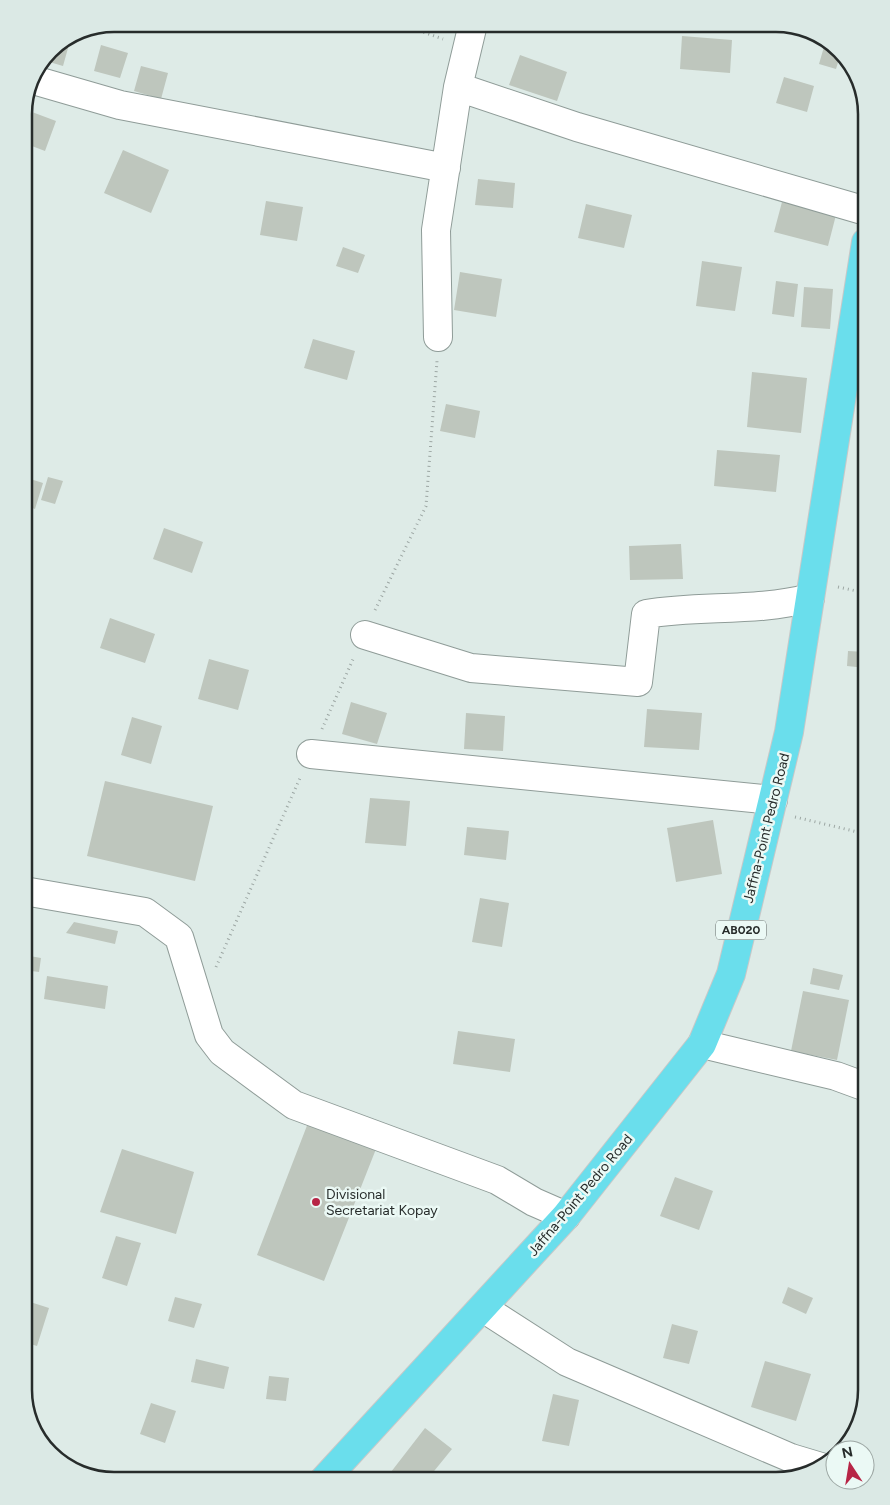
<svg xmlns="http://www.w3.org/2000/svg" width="890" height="1505" font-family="Figtree,sans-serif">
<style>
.building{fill:#bec6bd}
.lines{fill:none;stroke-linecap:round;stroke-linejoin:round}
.minor-casing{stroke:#8f9c98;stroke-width:30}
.major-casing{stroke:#c7c8c8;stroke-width:30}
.path{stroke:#9da7a4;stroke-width:3;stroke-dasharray:1 4;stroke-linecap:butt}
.minor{stroke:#fff;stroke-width:28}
.major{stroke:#6adeec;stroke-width:28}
.poi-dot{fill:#b72546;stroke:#ebf9f5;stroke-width:2}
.labels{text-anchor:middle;stroke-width:5;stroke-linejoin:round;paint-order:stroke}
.shield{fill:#ebf9f5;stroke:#626a68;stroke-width:1}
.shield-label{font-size:12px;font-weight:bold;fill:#272c2b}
.street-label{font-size:14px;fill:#272c2b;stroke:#ebf9f5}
.poi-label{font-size:14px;fill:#272c2b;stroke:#ebf9f5;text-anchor:start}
.rim{fill:none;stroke:#272c2b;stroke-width:2.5}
</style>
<rect width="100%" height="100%" fill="#deebe7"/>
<path class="building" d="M296,24h30l-1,7z
M682,36l50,4 -2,33 -50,-4z
M66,40l4,1 -7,25 -17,-5 5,-11z
M826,40l14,16 -4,13 -17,-5z
M101,45l27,8 -8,25 -26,-7z
M520,55l47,17 -10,29 -48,-16z
M141,66l27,7 -7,26 -27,-8z
M784,77l30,9 -7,26 -31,-9z
M24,109l32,12 -11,30 -21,-8z
M123,150l46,20 -18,43 -47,-20z
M478,179l37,4 -2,25 -38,-3z
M266,201l37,6 -6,34 -37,-6z
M782,202l54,13 -8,31 -54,-14z
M586,204l46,11 -8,33 -46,-10z
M343,247l22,8 -7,18 -22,-7z
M702,261l40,6 -7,44 -39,-5z
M460,272l42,7 -6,38 -42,-7z
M776,281l22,3 -4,33 -22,-3z
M804,287l29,2 -3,40 -29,-2z
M313,339l42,12 -8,29 -43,-12z
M752,372l55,6 -6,55 -54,-6z
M446,404l34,7 -5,27 -35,-7z
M717,450l63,5 -4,37 -62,-6z
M24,477l19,6 -8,26 -11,-4z
M48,477l15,4 -8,23 -14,-4z
M164,528l39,14 -11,31 -39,-14z
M681,544l2,35 -53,1 -1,-34z
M110,618l45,16 -10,29 -45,-15z
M848,651l18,1v16l-19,-2z
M209,659l40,11 -11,40 -40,-11z
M863,673h3v34l-8,-1z
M351,702l36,11 -10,31 -35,-10z
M647,709l55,4 -3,37 -55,-3z
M466,713l39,3 -2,35 -39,-2z
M132,717l30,9 -11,38 -30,-9z
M105,781l108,25 -18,75 -108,-25z
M370,798l40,3 -4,45 -41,-3z
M713,820l9,54 -46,8 -9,-54z
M467,827l42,4 -3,29 -42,-5z
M480,898l29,5 -7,44 -30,-5z
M74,922l44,9 -3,13 -49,-11z
M24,955l17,3 -2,14 -15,-2z
M813,968l30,7 -4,15 -29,-6z
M47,976l61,10 -3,23 -61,-10z
M803,991l46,9 -12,60 -46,-9z
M458,1031l57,8 -5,33 -57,-8z
M308,1123l68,26 -52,132 -67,-26z
M122,1149l72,23 -18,62 -76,-22z
M675,1177l38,14 -14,39 -39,-14z
M116,1236l25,7 -14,43 -25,-8z
M788,1287l25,11 -7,16 -24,-11z
M175,1297l27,7 -8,24 -26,-7z
M24,1300l25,8 -12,38 -13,-4z
M672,1324l26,7 -9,33 -26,-6z
M196,1359l33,8 -5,22 -33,-7z
M765,1361l46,13 -15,47 -45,-14z
M269,1376l20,2 -3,23 -20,-2z
M553,1394l26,6 -10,46 -27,-5z
M151,1403l25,8 -11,32 -25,-9z
M30,1419l8,1 -1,14 -4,-4z
M425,1428l27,21 -26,32h-42z
M272,1473l11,8h-17z"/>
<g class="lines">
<defs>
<path id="minor" d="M37,81l83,24 326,63
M458,87l119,40 289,84
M438,337l-2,-107 22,-143 15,-63
M365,635l106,33 167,14 8,-68c54,-9 110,-2 164,-16
M311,754l462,46
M24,891l121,21 34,25 30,98 13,17 72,53 203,75 37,22 32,14
M702,1044l134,32 30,11
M483,1308l84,54 224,96 30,9"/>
<path id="major" d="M323,1481l243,-265 136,-172 29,-70 58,-242 77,-490"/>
</defs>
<use href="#minor" class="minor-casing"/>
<use href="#major" class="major-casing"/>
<path class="path" d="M400,24l43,15
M858,462l8,2
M838,587l28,6
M375,610l51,-104 11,-145
M322,729l32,-72
M795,817l71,17
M216,967l84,-189"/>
<use href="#minor" class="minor"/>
<use href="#major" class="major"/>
</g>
<circle class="poi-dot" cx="316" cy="1202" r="5"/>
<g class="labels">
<rect class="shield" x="716" y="920.5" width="50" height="19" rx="4"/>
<g class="shield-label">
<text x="741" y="934">AB020</text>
</g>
<g class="street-label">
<text transform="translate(766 828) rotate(-76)" y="5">Jaffna-Point Pedro Road</text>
<text transform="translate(580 1195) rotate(-50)" y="5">Jaffna-Point Pedro Road</text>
</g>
<g class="poi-label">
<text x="326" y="1199">Divisional<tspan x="326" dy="16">Secretariat Kopay</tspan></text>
</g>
</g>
<path d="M0 0H890V1505H0ZM114 32H776A82 82 0 0 1 858 114V1390A82 82 0 0 1 776 1472H114A82 82 0 0 1 32 1390V114A82 82 0 0 1 114 32Z" fill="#dbe9e5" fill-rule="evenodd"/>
<path class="rim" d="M114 32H776A82 82 0 0 1 858 114V1390A82 82 0 0 1 776 1472H114A82 82 0 0 1 32 1390V114A82 82 0 0 1 114 32Z"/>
<g transform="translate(850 1465) rotate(348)"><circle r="24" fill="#ebf9f5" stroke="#9da7a4"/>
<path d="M0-4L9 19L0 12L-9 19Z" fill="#b72546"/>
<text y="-8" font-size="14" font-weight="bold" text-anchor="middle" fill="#272c2b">N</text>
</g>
</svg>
